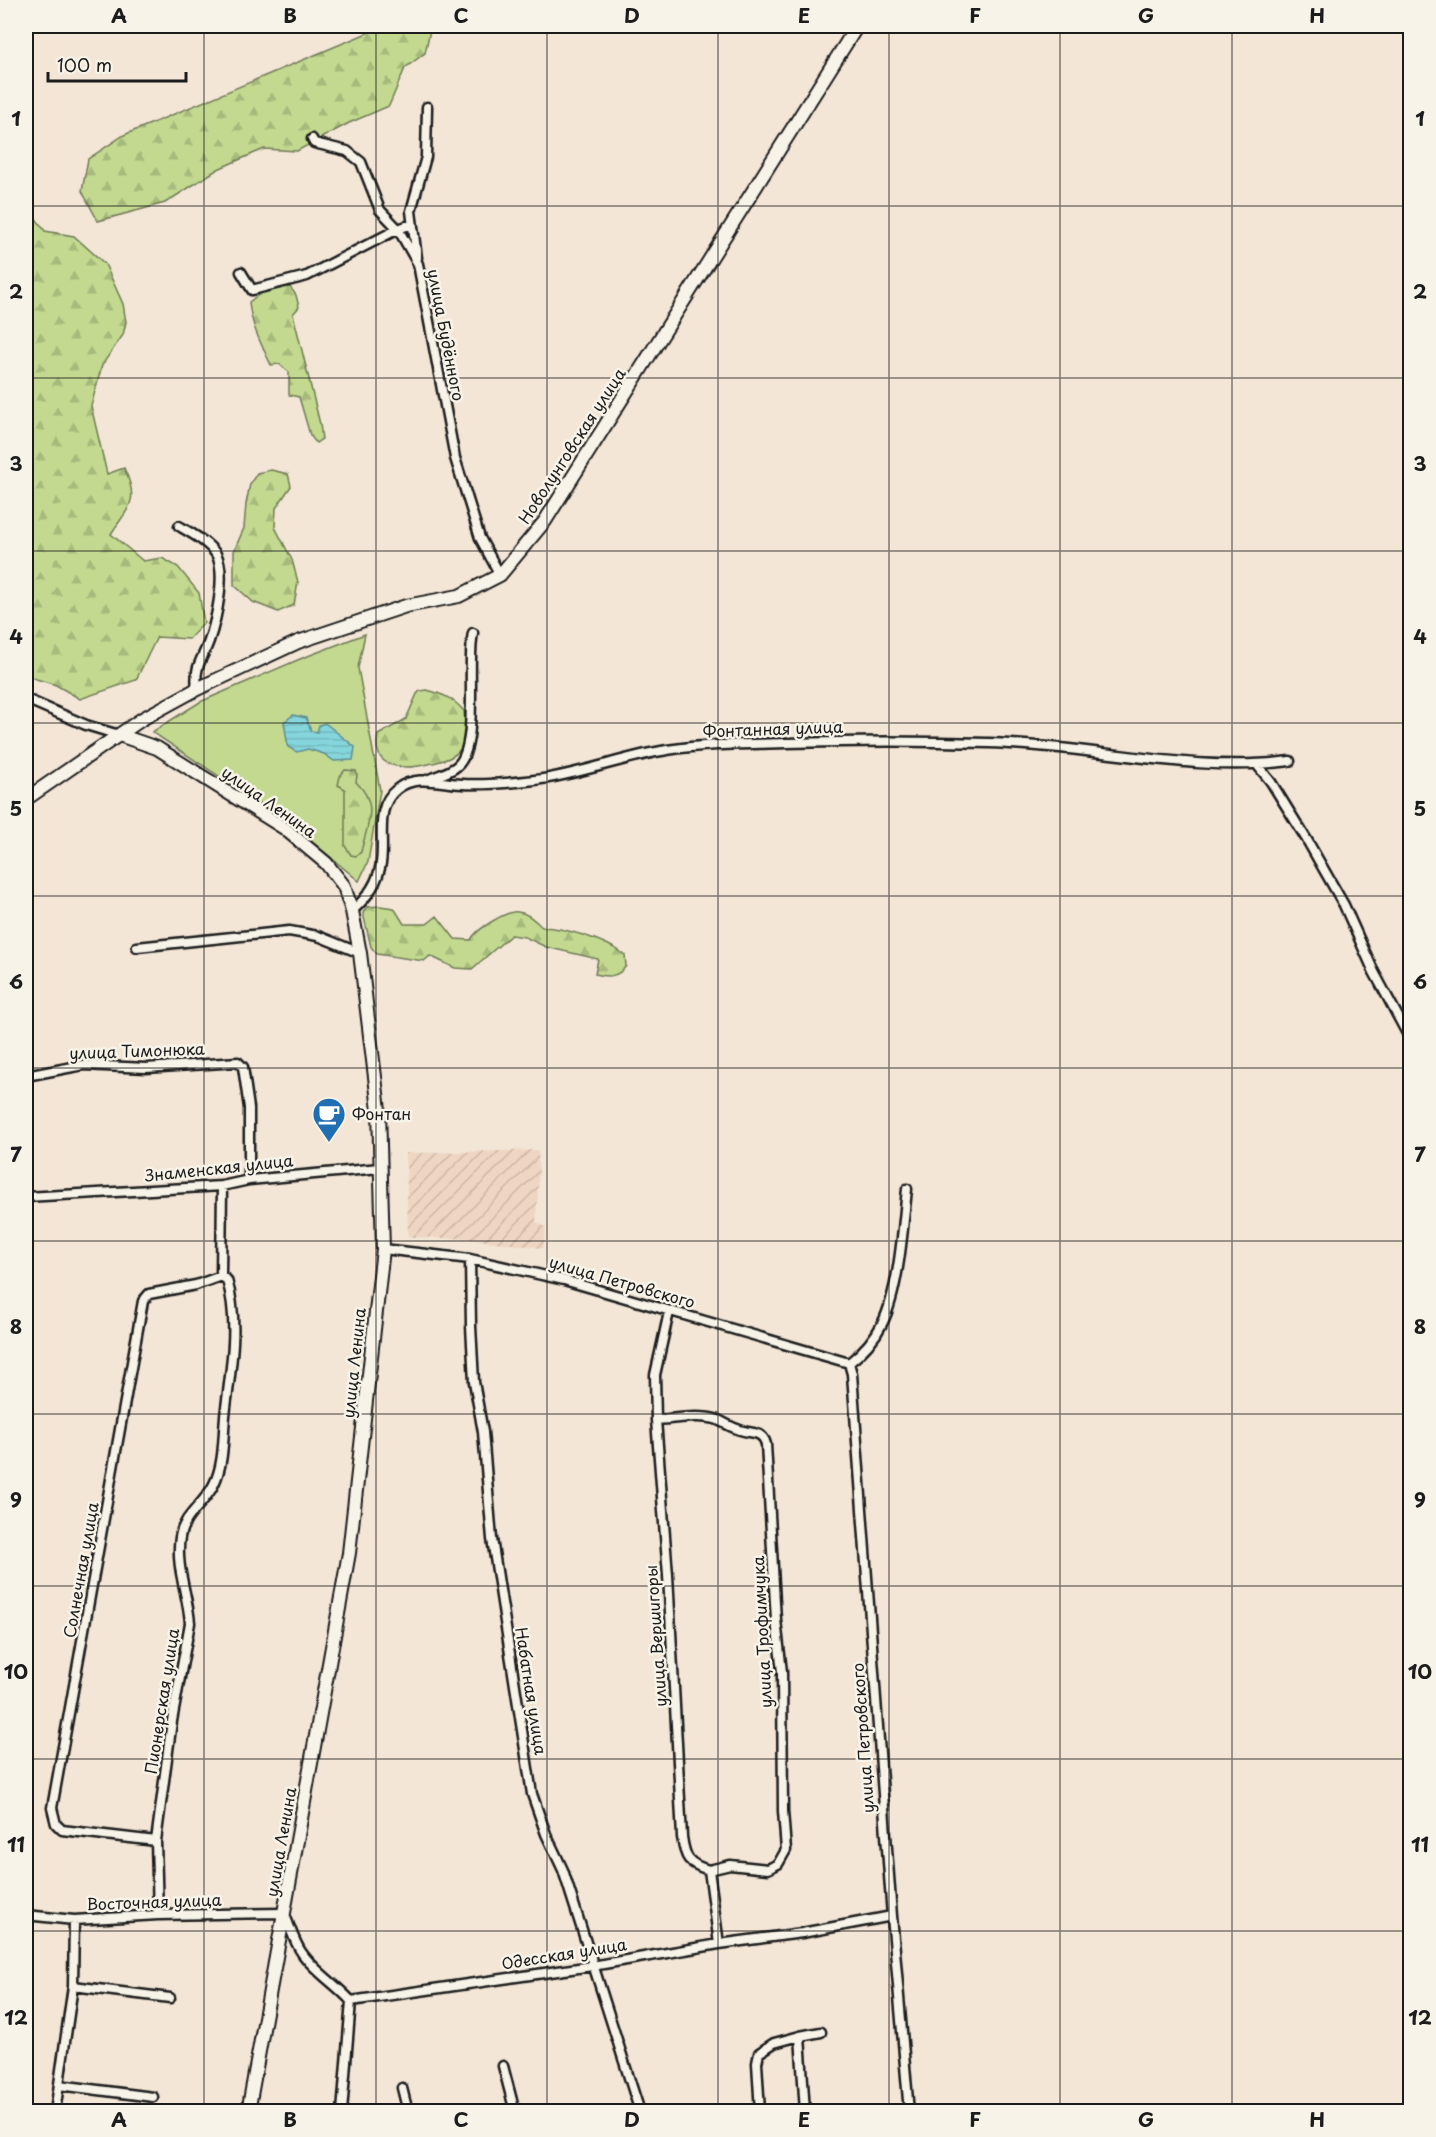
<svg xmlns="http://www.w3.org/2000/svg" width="1436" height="2137" font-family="'Playpen Sans',sans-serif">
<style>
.industrial{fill:url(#industrial-furrows)}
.green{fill:#c2d98f;stroke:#6f7a56;stroke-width:1.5}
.forest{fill:url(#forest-firs);stroke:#6f7a56;stroke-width:1.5}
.water{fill:url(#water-rules);stroke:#5b8c8f;stroke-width:1.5}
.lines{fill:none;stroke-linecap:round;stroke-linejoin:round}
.street-casing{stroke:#1c1c1c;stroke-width:13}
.secondary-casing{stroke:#1c1c1c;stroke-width:16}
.street{stroke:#f7f3e8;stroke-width:8}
.secondary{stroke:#f7f3e8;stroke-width:12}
.grid{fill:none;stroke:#1c1c1c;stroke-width:1.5;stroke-opacity:0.55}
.labels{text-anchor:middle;stroke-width:5;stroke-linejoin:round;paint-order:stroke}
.street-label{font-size:16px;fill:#1c1c1c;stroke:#f7f3e8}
.poi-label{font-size:16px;fill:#1c1c1c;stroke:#f7f3e8;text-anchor:start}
.neatline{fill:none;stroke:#1c1c1c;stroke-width:2}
.grid-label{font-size:20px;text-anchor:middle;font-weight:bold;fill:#1c1c1c}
</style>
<defs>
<pattern id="industrial-furrows" width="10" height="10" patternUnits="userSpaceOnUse" patternTransform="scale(1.5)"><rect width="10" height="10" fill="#eed6c3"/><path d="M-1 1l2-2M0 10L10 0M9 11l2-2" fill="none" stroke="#ccb7a7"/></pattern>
<pattern id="forest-firs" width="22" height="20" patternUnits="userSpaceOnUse" patternTransform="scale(1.5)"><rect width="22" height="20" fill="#c2d98f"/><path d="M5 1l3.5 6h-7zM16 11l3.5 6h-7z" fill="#a6ba7b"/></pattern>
<pattern id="water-rules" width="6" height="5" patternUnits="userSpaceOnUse" patternTransform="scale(1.5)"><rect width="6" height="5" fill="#85d6dc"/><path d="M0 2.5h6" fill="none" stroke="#72b7bc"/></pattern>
</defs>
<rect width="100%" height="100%" fill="#f3e6d7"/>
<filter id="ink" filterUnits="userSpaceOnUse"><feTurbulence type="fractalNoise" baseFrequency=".0167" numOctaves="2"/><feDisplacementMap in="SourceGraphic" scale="12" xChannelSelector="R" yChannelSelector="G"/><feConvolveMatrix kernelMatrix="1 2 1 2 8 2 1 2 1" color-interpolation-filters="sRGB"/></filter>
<g filter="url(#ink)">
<path class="industrial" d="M538,1150l1,23 -3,49 10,5 -3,21 -74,-9 -61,-2 -2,-84z"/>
<path class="green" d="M365,634l-7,34 22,122 -12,72 -9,19 -72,-60 -135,-89 48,-30 100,-43z"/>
<path class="forest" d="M384,26h47l-6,27 -20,15 -16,38 -40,17 -52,28 -33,-2 -46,20 -53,34 -67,18 -16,-30 6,-32 36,-24z
M26,205l19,26 29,5 31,28 18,40 3,18 -3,13 -21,30 -11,41 16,68 17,-6c16,34 5,38 -13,66l32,27 19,-3 16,9 21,26 5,30 -15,16 -32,-2 -21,43 -56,19 -24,-14 -30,-9z
M290,287l6,8 3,12 -6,7 27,110 2,15 -6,4 -6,-8 -11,-38 -10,-2v-23l-10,-8 -8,1c-10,-21 -20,-40 -22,-63 13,-11 24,-15 41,-15z
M271,470l17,4 3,12 -15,22 -1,19 17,33 6,22 -4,23 -16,7 -25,-10 -19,-17v-34l10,-23 2,-24 4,-20 7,-11z
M427,690c15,4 26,8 37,21 1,10 2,27 -3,37 -7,11 -20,13 -32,16 -25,6 -58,6 -51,-29l28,-16 11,-25 3,-3z
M345,770l11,1 1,4 -1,7c24,23 11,42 5,70l-5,4 -5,-1 -6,-9v-57l-7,-4 2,-9z
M380,906l14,2 10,16h23l10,-8 18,23 16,1c4,-10 36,-30 47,-28 10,1 17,9 24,15 24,1 64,13 83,28l1,11c-9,12 -18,11 -31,8l3,-15 -52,-12 -21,-10 -14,-2 -39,34 -17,-1 -25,-12 -6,5 -47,-7 -6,-7 -8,-34 4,-6z"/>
<path class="water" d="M293,715l13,3 5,13 6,1 2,-7 6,-2 30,24 -2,13 -19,1 -10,-7 -16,-5 -11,3 -9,-5 -4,-25z"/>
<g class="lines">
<defs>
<path id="street" d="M312,139l2,4 33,8 14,11 19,48 18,19 20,35 37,194 25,80 20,37
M417,258l-6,-47 15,-54 1,-50
M241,272l11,18 55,-14 91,-47 14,-5
M179,526c12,7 29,16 37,28 11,19 0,67 -7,87 -7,20 -15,24 -12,48
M26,699l60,26 33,10
M1258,766l13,16 36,58 37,65 30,67 36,67
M427,780c9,-4 22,-7 30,-14 23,-19 9,-103 16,-133
M352,911c15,-13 26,-28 29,-48 4,-25 -7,-56 16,-74 19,-15 42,-6 65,-5 24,1 48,-1 73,-4 44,-5 87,-23 132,-30 39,-6 79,-6 119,-7 68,-2 136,-2 203,0 99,2 204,31 301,18
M137,947l152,-16 29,5 42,17
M26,1076l57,-11 63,3 92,-6 5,5 6,41v72
M26,1197l196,-11 27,-6 131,-12
M383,1249l87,10 94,21 285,83 3,11 40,542 17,196
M470,1259l1,67 3,56 9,50 9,107 40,255 14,40 17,36 77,242
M669,1312l-14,63 1,45 12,155 14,262c3,21 6,27 27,33l10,74
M849,1363c14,-11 25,-23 33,-39 17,-34 21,-97 25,-135
M656,1420c19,-1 44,-6 62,0 7,3 14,8 22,10 11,4 22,0 26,14l10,176 6,52 1,139 3,39 -8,14 -10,5 -38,-4 -21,5
M156,1841l-94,-11 -6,-6 -4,-16 91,-507 6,-7 47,-9 25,-9
M26,1915l48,5 84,-5 126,-2c6,13 10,29 18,40 13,19 34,31 49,48l241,-35 127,-22 83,-11 90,-17
M158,1915l-2,-74 16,-120 18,-98c-2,-29 -15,-56 -10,-86 4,-23 25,-33 34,-53 10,-20 9,-46 11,-68 5,-44 15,-92 2,-136l-6,-4 1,-90
M73,1986l97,12
M800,2036l21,-4
M503,2066l12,46
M59,2085l94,12
M402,2088l6,24
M55,2112l18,-126 1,-66
M342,2112l9,-111
M760,2112l-3,-49 2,-10 15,-10 26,-7 5,76"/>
<path id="secondary" d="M119,735l38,13 127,80 42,35 18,23 8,25 8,42 19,157 4,139 -34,304 -101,559
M26,799l116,-80 55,-30 101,-47 108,-36 53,-10 41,-21 45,-54 312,-495"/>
</defs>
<use href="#street" class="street-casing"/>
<use href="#secondary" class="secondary-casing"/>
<use href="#street" class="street"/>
<use href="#secondary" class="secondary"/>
</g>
</g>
<path class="grid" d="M204,26v2086M376,26v2086M547,26v2086M718,26v2086M889,26v2086M1060,26v2086M1232,26v2086M26,206h1384M26,378h1384M26,551h1384M26,723h1384M26,896h1384M26,1068h1384M26,1241h1384M26,1414h1384M26,1586h1384M26,1759h1384M26,1931h1384"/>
<defs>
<symbol id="cafe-pin" viewBox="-11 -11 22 30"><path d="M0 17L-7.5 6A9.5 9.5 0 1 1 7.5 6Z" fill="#1f6fb2" stroke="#f7f3e8"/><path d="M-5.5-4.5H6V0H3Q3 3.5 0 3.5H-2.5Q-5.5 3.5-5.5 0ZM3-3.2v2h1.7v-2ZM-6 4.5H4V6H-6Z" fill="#fff"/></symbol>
</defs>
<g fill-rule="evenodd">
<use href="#cafe-pin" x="310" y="1095" width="38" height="52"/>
</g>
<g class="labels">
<g class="street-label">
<text transform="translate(446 335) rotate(79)" y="6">улица Будённого</text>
<text transform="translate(572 446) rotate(-57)" y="6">Новолунговская улица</text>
<text transform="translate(773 729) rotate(-2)" y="6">Фонтанная улица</text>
<text transform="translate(269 802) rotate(35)" y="6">улица Ленина</text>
<text transform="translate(137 1051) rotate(-2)" y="6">улица Тимонюка</text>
<text transform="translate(219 1168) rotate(-6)" y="6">Знаменская улица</text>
<text transform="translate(622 1282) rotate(16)" y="6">улица Петровского</text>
<text transform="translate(354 1363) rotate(-84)" y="6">улица Ленина</text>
<text transform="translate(81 1570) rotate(-80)" y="6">Солнечная улица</text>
<text transform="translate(762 1632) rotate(-93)" y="6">улица Трофимчука</text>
<text transform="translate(656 1636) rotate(-94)" y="6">улица Вершигоры</text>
<text transform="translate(531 1691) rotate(81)" y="6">Набатная улица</text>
<text transform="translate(162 1701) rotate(-81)" y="6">Пионерская улица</text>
<text transform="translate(863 1738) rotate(-94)" y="6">улица Петровского</text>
<text transform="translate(281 1842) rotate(-80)" y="6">улица Ленина</text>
<text transform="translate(154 1902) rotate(-2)" y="6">Восточная улица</text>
<text transform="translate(564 1954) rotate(-9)" y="6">Одесская улица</text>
</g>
<g class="poi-label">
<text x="352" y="1120">Фонтан</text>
</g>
</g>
<rect width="1436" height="2137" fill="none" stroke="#f7f3e8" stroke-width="66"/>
<path d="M48 72v9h138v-9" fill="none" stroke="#1c1c1c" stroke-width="3"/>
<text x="57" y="72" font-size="18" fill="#1c1c1c" stroke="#f7f3e8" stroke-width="4.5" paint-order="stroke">100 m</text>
<rect x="33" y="33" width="1370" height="2071" class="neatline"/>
<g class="grid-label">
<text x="119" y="23">A</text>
<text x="290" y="23">B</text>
<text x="461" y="23">C</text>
<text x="632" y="23">D</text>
<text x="804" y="23">E</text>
<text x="975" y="23">F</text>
<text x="1146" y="23">G</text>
<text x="1317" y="23">H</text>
<text x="16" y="126">1</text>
<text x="1420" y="126">1</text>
<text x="16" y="299">2</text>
<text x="1420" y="299">2</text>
<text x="16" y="471">3</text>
<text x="1420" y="471">3</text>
<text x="16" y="644">4</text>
<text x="1420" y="644">4</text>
<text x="16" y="816">5</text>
<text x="1420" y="816">5</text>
<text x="16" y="989">6</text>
<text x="1420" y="989">6</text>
<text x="16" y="1162">7</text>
<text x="1420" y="1162">7</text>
<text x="16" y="1334">8</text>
<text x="1420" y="1334">8</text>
<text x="16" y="1507">9</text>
<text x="1420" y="1507">9</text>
<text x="16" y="1679">10</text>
<text x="1420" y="1679">10</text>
<text x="16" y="1852">11</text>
<text x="1420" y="1852">11</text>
<text x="16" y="2025">12</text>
<text x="1420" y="2025">12</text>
<text x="119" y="2127">A</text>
<text x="290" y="2127">B</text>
<text x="461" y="2127">C</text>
<text x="632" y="2127">D</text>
<text x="804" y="2127">E</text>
<text x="975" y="2127">F</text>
<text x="1146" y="2127">G</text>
<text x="1317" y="2127">H</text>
</g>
</svg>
